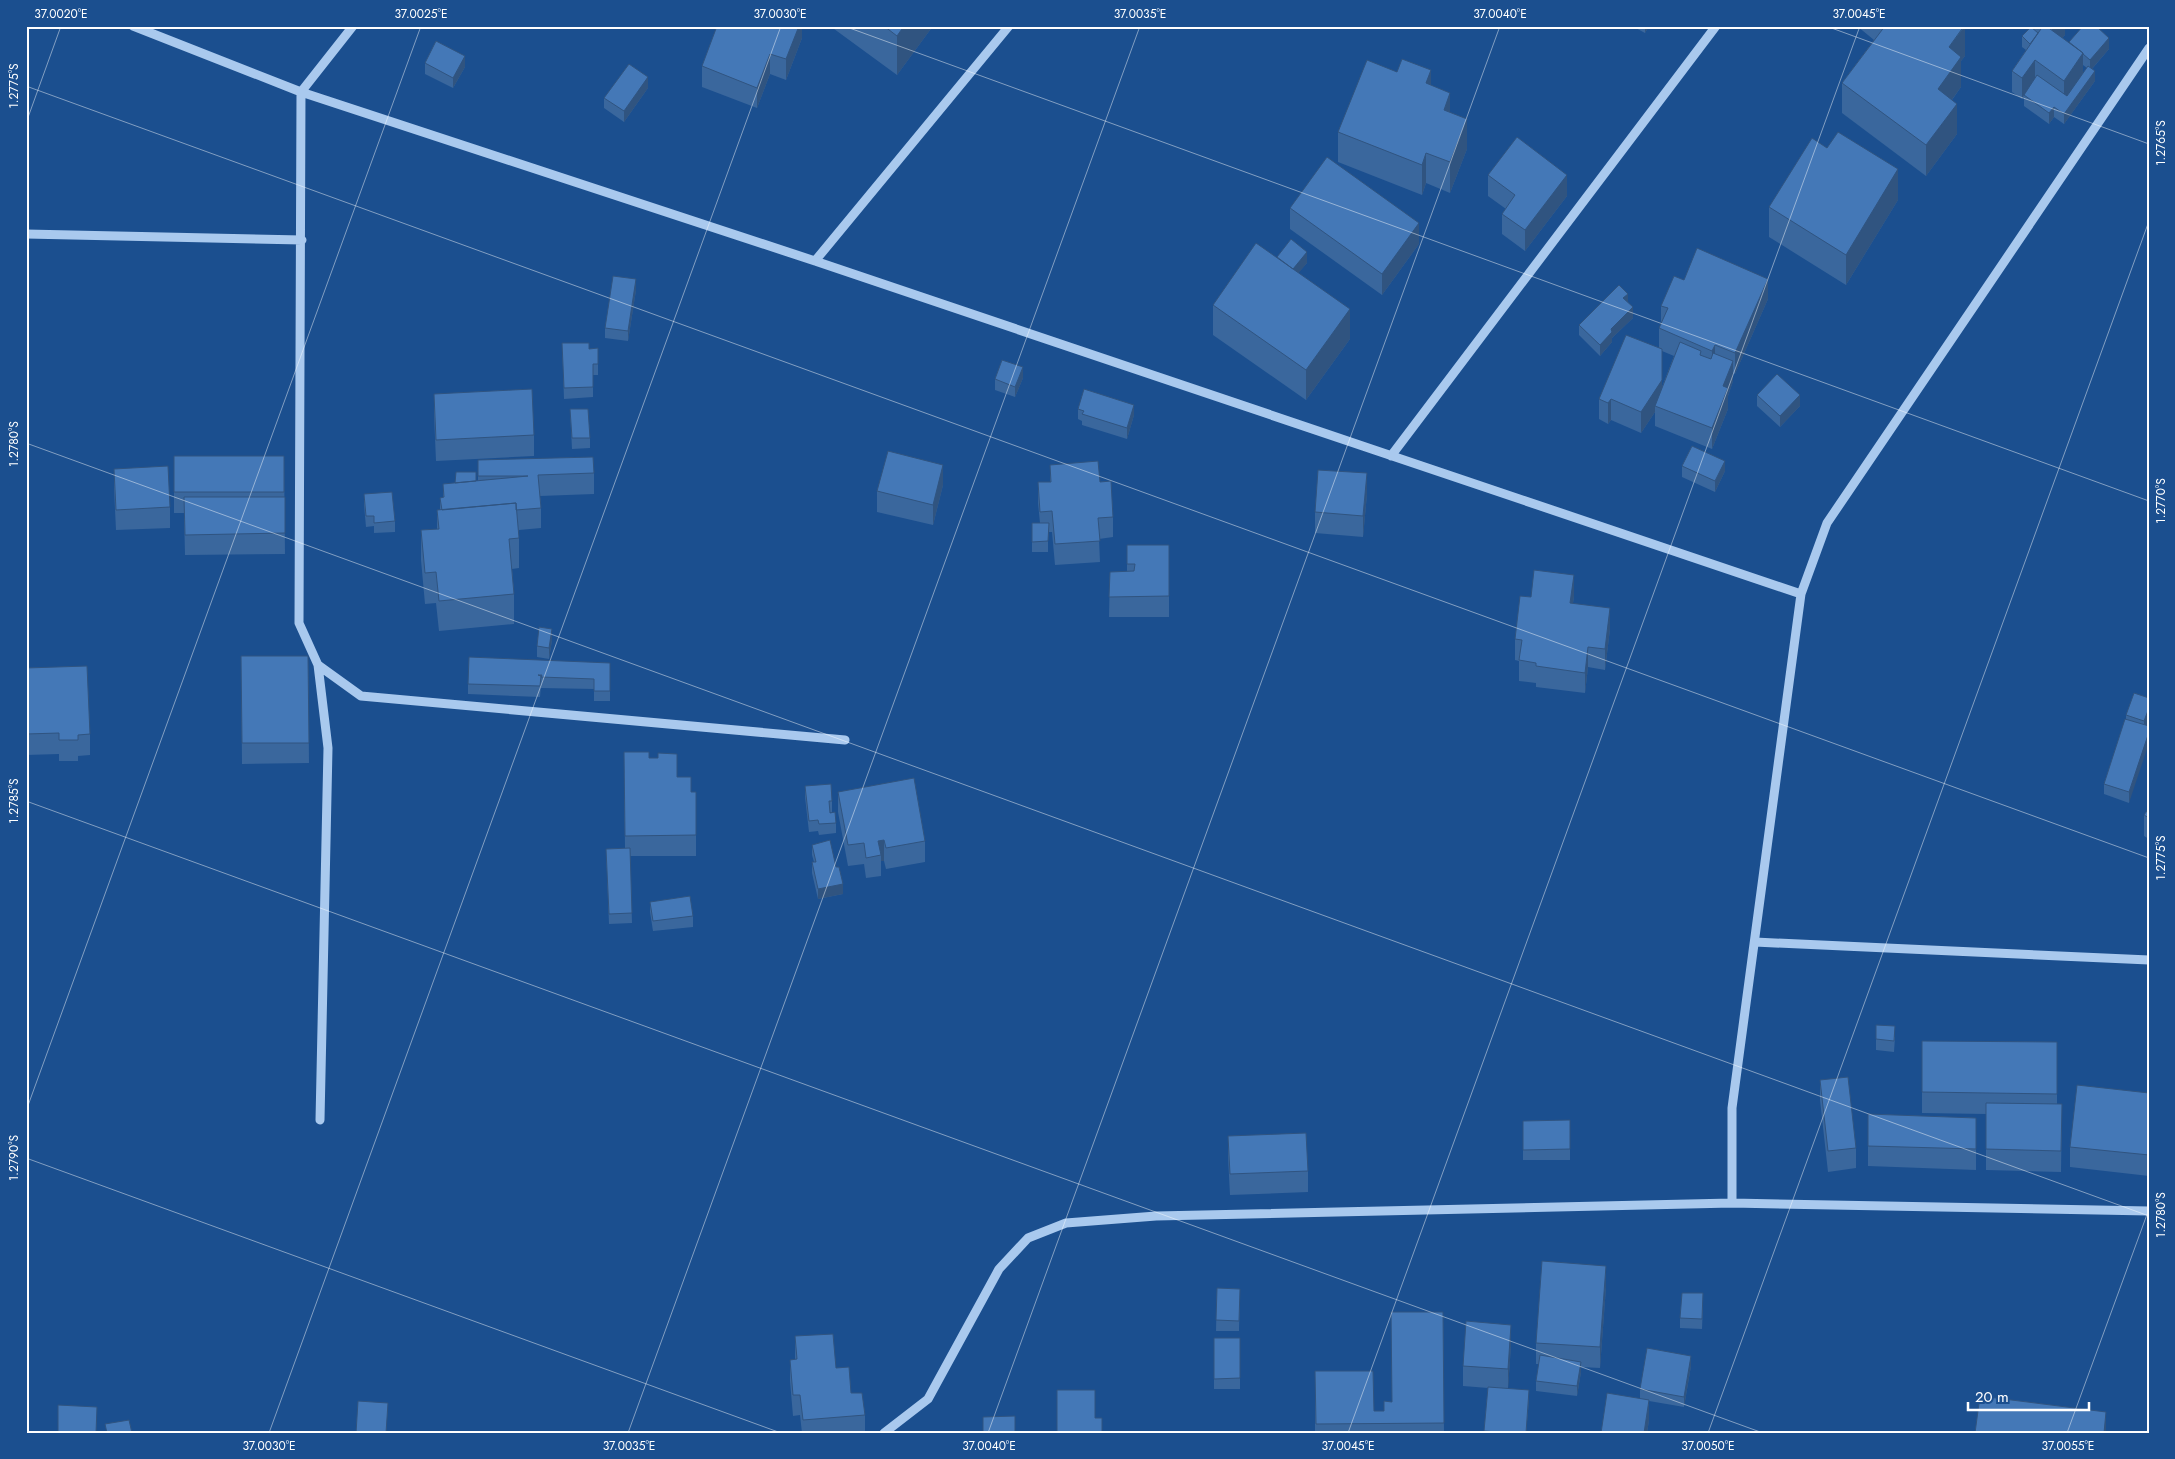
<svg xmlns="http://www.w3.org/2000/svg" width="2175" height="1459" font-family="Jost,sans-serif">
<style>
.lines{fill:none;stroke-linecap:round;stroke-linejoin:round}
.minor{stroke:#a9c9ee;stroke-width:9}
.wall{fill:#3a679d;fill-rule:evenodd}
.shaded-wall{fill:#305480}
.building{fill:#4478b7;stroke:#305480}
.ticks{fill:none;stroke:#fff;stroke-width:1;stroke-opacity:0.45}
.neatline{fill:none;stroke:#fff;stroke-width:2}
.ticks-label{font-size:12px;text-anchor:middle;fill:#fff}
</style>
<rect width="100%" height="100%" fill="#1b4f8f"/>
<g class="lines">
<path class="minor" d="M133,26l168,66 514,169 986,333
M353,26l-52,66 -2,531 19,42 43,31 484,44
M2149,48l-322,475 -26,71 -69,514v95l417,8
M26,234l276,6
M815,261l194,-235
M1391,456l325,-430
M318,665l10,83 -8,372
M1755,942l394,18
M884,1433l44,-34 71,-130 29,-31 38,-15 90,-7 576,-13"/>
</g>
<path class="wall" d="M802,26v12l-16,42 -16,-6 -13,34 -55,-21v-21z
M830,26h103l-36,49z
M1632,26h17l-4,7z
M1857,26h108v30l-4,5v26l-9,13 5,34 -31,42 -84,-63v-30l32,-43z
M2026,26h39v9l-3,3 7,5v-1l14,-16h16l-1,2 11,21 -17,20 3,12 -31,43 -10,-7 -5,7 -25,-18v-9l-2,2 -10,-7v-21l14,-21 -4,-3v-11l7,-7zM2083,65l4,3 -4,5z
M425,63l40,4 -12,21 -28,-14z
M1431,85l19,27 17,37 -17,44 -24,-10 -4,12 -84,-33v-30z
M648,88l-24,34 -20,-14v-10z
M1488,175l79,21 -42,55 -23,-17v-20l4,-5 -18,-13z
M1898,200l-52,85 -77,-48v-30z
M1290,208l129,36 -37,51 -92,-66z
M1277,257l30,6 -9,10 52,66 -44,61 -93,-65v-30z
M1684,280l84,19 -33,75 -2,-1v8l-5,15v13l-16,40 -57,-23v-14l-14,21 -30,-13 -3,4 -9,-5v-20l60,-51v-20l2,-4v-18zM1662,351l12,5 -12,31z
M636,290l-8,51 -23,-3v-10z
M1628,302l5,16 -21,20v4l-12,14 -21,-21v-10z
M562,343l27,6 9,15v11h-5v22l-29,2z
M1023,378l-8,19 -20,-7v-11z
M434,394l100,41v21l-98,5 -2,-46z
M1757,395l43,11 -20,21 -23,-21z
M570,409l20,29v10l-18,1z
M1078,409l56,6 -7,24 -45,-14v-4l-4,-2z
M174,456h110l1,98 -100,1 -1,-42h-10z
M478,460l116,13v21l-54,2 1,12v20l-22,2v38l-7,1 2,25v30l-75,7 -3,-28 -11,1 -4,-44v-30l16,-1v-19h3v-12h3v-14l35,-3z
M1050,465l50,17 13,35v20l-14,2 1,23 -45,3 -3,-33h-4v20h-16v-29h8l-2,-20v-21h12z
M1682,466l43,5 -10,21 -33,-15z
M114,469l56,38v21l-54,2 -2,-41z
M943,485l-10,40 -56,-13v-21z
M364,494l31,27v11l-21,1v-7l-8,1 -2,-22z
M1367,494l-4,43 -48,-4v-21z
M1127,545l42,51v21h-60l1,-45h17z
M1574,596l-1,7 37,26 -5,41 -17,-3 -3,26 -49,-6v-4l-17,-2v-20l-4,-1v-21l16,-42z
M552,640l-3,19 -12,-2v-11z
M241,656h67l1,107 -67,1z
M610,663v38h-16v-12l-53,-1v-3l-1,12 -72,-3v-10z
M26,668l64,66v21l-12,1v5h-19v-7l-33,1z
M2149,698v21l-3,7 -17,77 -25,-9v-10l22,-65v-4z
M649,758h9l19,19 14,15 5,43v21h-66l2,67 -23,1 -3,-75 19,-1 -1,-75z
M805,786l27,15v11h-2l6,11v10l-17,2 -1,-4 -9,1 -4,-35z
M838,792l87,49v21l-39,7 -2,-8h-3v15l-15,2 -2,-14 -16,2 -10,-54z
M2149,808v31l-5,-3v-21z
M812,845l24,22 7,27 -25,5 -6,-26v-11h2l-2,-7z
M650,902l43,14v11l-40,4 -3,-19z
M1895,1037l-1,15 -18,-2v-11z
M2057,1042v62h5l-1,68 -75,-2v-56l-64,-1v-21z
M1820,1080l36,68v20l-28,4 -8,-72z
M2149,1093v83l-79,-9v-20z
M1868,1114l108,4v52l-108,-4z
M1570,1120v40h-47v-39z
M1228,1136l80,35v21l-78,3 -2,-38z
M1606,1287l-6,81 -19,-1v5l-4,24 -41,-5v-10l3,-17h-3v-21z
M1217,1288l23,1 -1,42h-23z
M1703,1304l-1,25 -22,-1v-10z
M1443,1312l1,121h-129v-62l59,40h10l8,-9z
M795,1336l41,32 29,47v18h-63l-2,-18 -7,1 -3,-35v-21h5z
M1214,1338h26v51h-26z
M1511,1345l-3,43 21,12 -3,33h-42l4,-45 -25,-2v-20z
M1691,1366l-7,41 -35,-6v19l-2,13h-46l39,-35v-9z"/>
<path class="shaded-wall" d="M799,26h3v12l-16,42v-21z
M904,26h29l-36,49v-39z
M1645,26h4l-4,7z
M1965,26v30l-4,5v26l-23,32v-30l11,-42z
M2055,26h10v9l-13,15v-21z
M2109,38v11l-19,22v-11z
M2083,53v21l-19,27v-20z
M770,54v20l-13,34v-20z
M465,56v11l-12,21v-10z
M2035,60v21l-11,14 -2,4v-21z
M1431,70v30l-5,-17z
M2095,71v10l-31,43v-10z
M648,77v11l-24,34v-11z
M1450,93v30l-6,-13z
M1957,104v30l-31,42v-31z
M2054,107v10l-5,7v-11z
M1467,119v30l-17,44v-31z
M1426,153v30l-4,12v-30z
M1898,169v31l-52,85v-30z
M1567,175v21l-42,55v-21z
M1419,223v21l-37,51v-21z
M1307,252v11l-21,25v-11z
M636,279v11l-8,51v-10z
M1768,279v20l-33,75v-21z
M1628,294v10l-5,-6z
M1633,307v11l-21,20v4l-12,14v-11l11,-16z
M1350,309v30l-44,61v-30z
M1715,345v20l-3,7v-21z
M1733,361v20l-5,15v13l-16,40v-21l11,-42z
M1023,367v11l-8,19v-10z
M1662,370v30l-7,6v6l-14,21v-21z
M1800,395v11l-20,21v-11z
M1611,399v21l-3,4v-21z
M1134,405v10l-7,24v-11z
M1725,461v10l-10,21v-11z
M943,465v20l-10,40v-20z
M1367,473v21l-4,43v-21z
M1574,575v21l-4,28v-21z
M1610,608v21l-5,41v-21z
M552,629v11l-3,19v-11z
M1588,647v20l-3,26v-20z
M2149,708v11l-5,13v-11z
M2149,732v11l-20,60v-11z
M884,840v21h-3v-6l-3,-14z
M843,884v10l-25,5v-10z
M1606,1266v21l-6,81v-21z
M1511,1325v20l-3,45v-21z
M1691,1356v10l-7,41v-10z
M1581,1362v10l-4,24v-10z
M1529,1390v10l-3,33z
M1649,1400v20l-2,13h-3z
M2106,1412v21h-2z"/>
<path class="building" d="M717,26h82l-13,33 -16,-5 -13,34 -55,-22z
M884,26h20l-7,10z
M1885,26h79l-15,21 12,10 -23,32 19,15 -31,41 -84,-62z
M2043,26h3l37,27 -19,28 -29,-21 -13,18 -10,-7z
M2049,26h6l-3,3z
M2083,26h13l13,12 -19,22 -7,-6v-1l-14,-11z
M2031,27l7,6 -8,11 -8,-8z
M436,41l29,15 -12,22 -28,-15z
M1402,59l29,11 -5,13 24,10 -6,17 23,9 -17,43 -24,-9 -4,12 -84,-33 29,-72 30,12z
M629,64l19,13 -24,34 -20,-13z
M2088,66l7,5 -31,43 -10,-7 -5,6 -25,-18 13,-20 30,21z
M1838,132l60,37 -52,86 -77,-48 43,-69 15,10z
M1517,137l50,38 -42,55 -23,-16 13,-19 -27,-20z
M1327,157l92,66 -37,51 -92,-66z
M1291,239l16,13 -14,17 -16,-12z
M1256,243l94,66 -44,61 -93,-65z
M1697,248l71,31 -33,74 -20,-8 -3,6 -53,-23 9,-20 -7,-2 13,-30 10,4z
M613,276l23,3 -8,52 -23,-3z
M1619,285l9,9 -5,4 10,9 -22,22 1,3 -12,13 -21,-20z
M1626,335l36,14v31l-21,32 -30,-13 -3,4 -9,-4z
M1680,342l21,9 -1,4 11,4 2,-6 20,8 -10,25 5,2 -16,40 -57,-22z
M562,343h27v6l9,-1v16h-5v23l-29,1z
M1002,360l21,7 -8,20 -20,-8z
M1777,374l23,21 -20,21 -23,-21z
M532,389l2,46 -98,5 -2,-46z
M1084,389l50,16 -7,23 -45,-14 2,-3 -6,-2z
M570,409h18l2,29h-18z
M1692,446l33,15 -10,20 -33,-15z
M888,451l55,14 -10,40 -56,-14z
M174,456h110v36h-110z
M593,457l1,16 -56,2 3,33 -25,2v-7l-74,7 -2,-12 4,-1 -1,-13 85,-8h-50v-16z
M1098,461l2,21 11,-1 2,36 -15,1 2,23 -45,3 -3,-33 -12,1 -2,-30h13l-1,-17z
M168,466l2,41 -54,3 -2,-41z
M1318,470l49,3 -4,43 -48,-4z
M456,472h20v9l-21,2z
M392,492l3,29 -21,2v-7h-8l-2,-22z
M184,497h101v36l-100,2z
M516,503l3,35 -10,1 5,55 -75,7 -3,-29 -11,1 -4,-43 18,-1 -2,-19z
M1032,523h17l-1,18 -16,1z
M1127,545h42v51l-60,1 1,-25 24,-1 1,-7h-8z
M1534,570l40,5 -4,28 40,5 -5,41 -17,-2 -3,26 -49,-7v-3l-17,-3 3,-20 -7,-1 5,-43 11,1z
M539,627l13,2 -3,19 -12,-2z
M241,656h67l1,87h-67z
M469,657l141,6v28h-16v-12l-53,-2 1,-2h-4l3,1 -1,10 -72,-2z
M87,666l3,68 -12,1v5h-19v-7l-33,1v-66z
M2134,693l15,5v10l-5,13 -18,-6z
M2125,719l24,7v6l-20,60 -25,-8z
M624,752h25v6h9v-5l19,1v23h14v15h5v43l-71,1z
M914,778l11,63 -39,7 -2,-8 -6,1 3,14 -15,3 -2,-15 -16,2 -10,-53z
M831,784l1,17h-3l1,12 5,-1 1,11 -17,1 -1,-4 -9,1 -4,-35z
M2149,808v10l-5,-3z
M830,840l6,27h3l4,17 -25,5 -6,-27h4l-4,-17z
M630,848l2,65 -23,1 -3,-65z
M690,896l3,20 -40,5 -3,-19z
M1876,1025l19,1 -1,15 -18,-2z
M1922,1041l135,1v52l-135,-2z
M1848,1077l8,71 -28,3 -8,-71z
M2077,1085l72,8v62l-79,-8z
M1986,1103l76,1 -1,47 -75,-2z
M1868,1114l108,4v31l-108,-3z
M1570,1120v29l-47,1v-29z
M1306,1133l2,38 -78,3 -2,-38z
M1542,1261l64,5 -6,81 -64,-4z
M1217,1288l23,1 -1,32 -23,-1z
M1682,1293h21l-1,26 -22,-1z
M1391,1312h52l1,111 -128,1 -1,-53h58l1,40h10v-10l8,1z
M1466,1321l45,4 -3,44 -45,-3z
M833,1334l3,34 13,-1 2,26h11l3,22 -62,5 -3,-25h-7l-3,-35 7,-1 -2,-23z
M1214,1338h26v40l-26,1z
M1647,1348l44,8 -7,41 -44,-8z
M1540,1355l41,7 -4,24 -41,-5z
M1488,1387l41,3 -3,43h-15l-27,-2z
M1057,1390h38v28h7v15h-45z
M1607,1393l42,7 -5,33h-43z
M1980,1396l126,16 -2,21h-129z
M358,1401l30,2 -2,30h-30z
M58,1405l39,2 -1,26h-38z
M1015,1416v17h-32v-16z
M129,1420l3,13h-25l-2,-9z"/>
<path class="ticks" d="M844,26l1305,475M1826,26l323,118M26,86l2123,772M26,123l35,-97M26,443l2123,773M26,801l1737,632M26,1111l395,-1085M26,1158l755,275M269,1433l512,-1407M628,1433l512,-1407M988,1433l512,-1407M1348,1433l512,-1407M1708,1433l441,-1212M2067,1433l82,-224"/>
<rect width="2175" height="1459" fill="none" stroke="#1b4f8f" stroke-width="55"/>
<path d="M1968 1402v8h121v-8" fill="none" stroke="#ffffff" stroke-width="2.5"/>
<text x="1975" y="1402" font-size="15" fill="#ffffff" stroke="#1b4f8f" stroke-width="4" paint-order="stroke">20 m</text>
<rect x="28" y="28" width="2120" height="1404" class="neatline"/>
<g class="ticks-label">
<text x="61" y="18">37.0020°E</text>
<text x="421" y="18">37.0025°E</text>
<text x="780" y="18">37.0030°E</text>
<text x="1140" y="18">37.0035°E</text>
<text x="1500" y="18">37.0040°E</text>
<text x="1859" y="18">37.0045°E</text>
<text transform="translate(14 86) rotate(-90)" y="4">1.2775°S</text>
<text transform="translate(2161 143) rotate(-90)" y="4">1.2765°S</text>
<text transform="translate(14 444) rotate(-90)" y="4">1.2780°S</text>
<text transform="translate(2161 501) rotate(-90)" y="4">1.2770°S</text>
<text transform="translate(14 801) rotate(-90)" y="4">1.2785°S</text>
<text transform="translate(2161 858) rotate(-90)" y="4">1.2775°S</text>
<text transform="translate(14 1158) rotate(-90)" y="4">1.2790°S</text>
<text transform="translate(2161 1215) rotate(-90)" y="4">1.2780°S</text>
<text x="269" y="1450">37.0030°E</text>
<text x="629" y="1450">37.0035°E</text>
<text x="989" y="1450">37.0040°E</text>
<text x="1348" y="1450">37.0045°E</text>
<text x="1708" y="1450">37.0050°E</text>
<text x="2068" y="1450">37.0055°E</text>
</g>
</svg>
